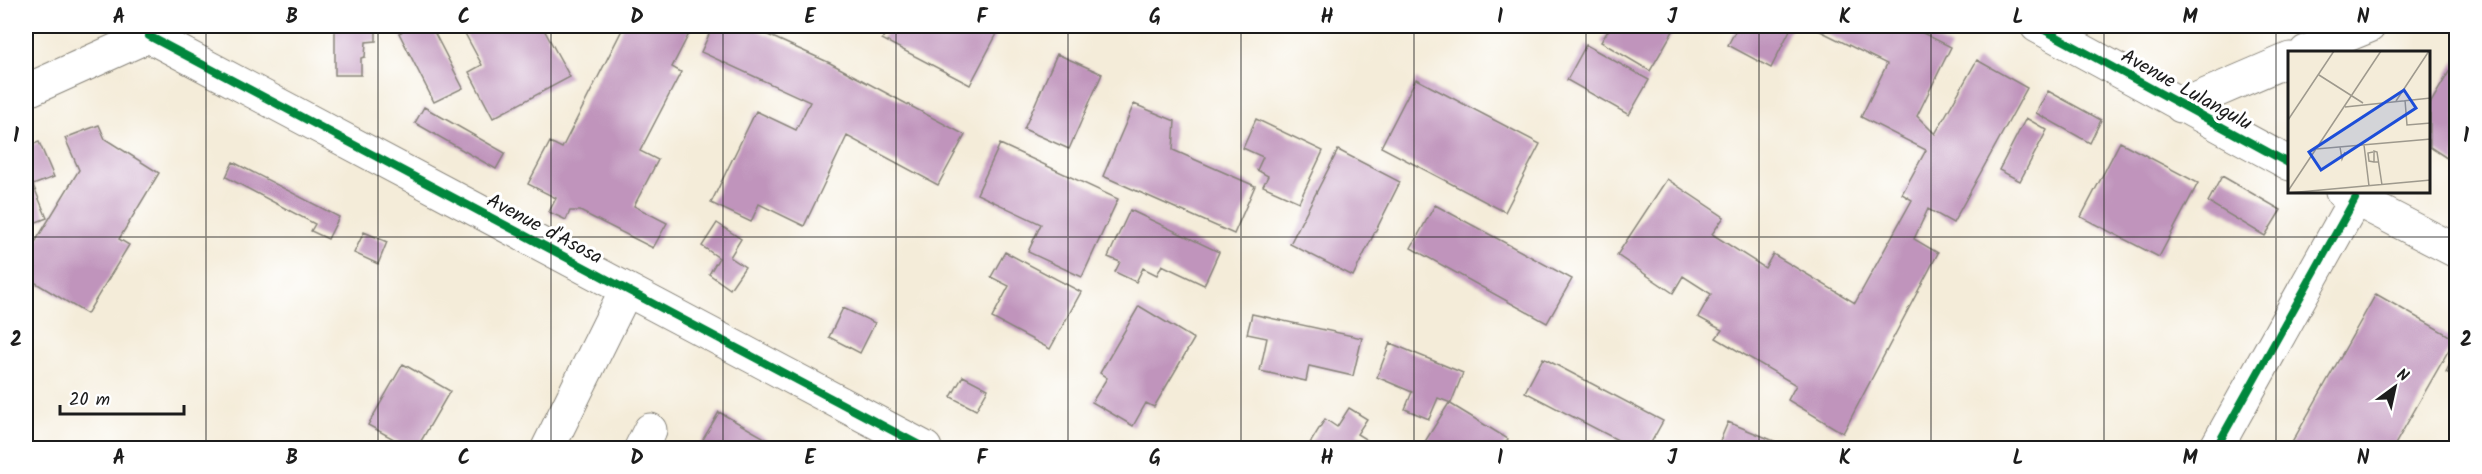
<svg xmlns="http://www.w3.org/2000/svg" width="2482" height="474" font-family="Kalam,sans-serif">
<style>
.building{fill:#c094bc}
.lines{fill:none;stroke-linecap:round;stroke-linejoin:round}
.minor-casing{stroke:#88847a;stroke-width:35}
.minor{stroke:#fff;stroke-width:33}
.cycleway-casing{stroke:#fff;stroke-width:11}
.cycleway{stroke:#00873e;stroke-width:8}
.grid{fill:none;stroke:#1c1c1c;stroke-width:1.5;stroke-opacity:0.55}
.labels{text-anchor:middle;stroke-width:6;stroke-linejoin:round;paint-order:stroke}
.street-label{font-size:20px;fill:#1c1c1c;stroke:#fff}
.inset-road{fill:none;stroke:#9e998d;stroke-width:1.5}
.view{fill:#1d4ed8;fill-opacity:0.15;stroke:#1d4ed8;stroke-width:3}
.inset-edge{fill:none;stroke:#1c1c1c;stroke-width:3}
.neatline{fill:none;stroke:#1c1c1c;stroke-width:2}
.grid-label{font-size:20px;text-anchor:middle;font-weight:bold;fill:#1c1c1c}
</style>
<rect width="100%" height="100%" fill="#fff"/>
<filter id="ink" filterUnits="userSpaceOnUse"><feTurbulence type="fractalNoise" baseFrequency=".0167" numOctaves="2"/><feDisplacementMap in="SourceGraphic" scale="12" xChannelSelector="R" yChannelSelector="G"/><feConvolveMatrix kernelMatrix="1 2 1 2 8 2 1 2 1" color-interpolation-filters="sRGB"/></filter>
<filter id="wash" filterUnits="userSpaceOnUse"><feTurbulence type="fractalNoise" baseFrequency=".008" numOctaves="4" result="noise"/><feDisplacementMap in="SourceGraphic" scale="24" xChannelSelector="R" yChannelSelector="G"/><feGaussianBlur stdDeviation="1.35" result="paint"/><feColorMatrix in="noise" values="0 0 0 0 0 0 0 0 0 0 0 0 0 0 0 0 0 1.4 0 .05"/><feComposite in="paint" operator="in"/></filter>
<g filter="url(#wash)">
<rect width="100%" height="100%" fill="#f4ecd9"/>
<g id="blocks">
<path class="building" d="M335,26h61v2l-20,-1v14l-10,1 -1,15 -4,1v17h-26z
M414,26h17l32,62 -29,14 -35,-69z
M461,26h81l28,51 -77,41 -24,-46 13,-7z
M624,26h69l-21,41 9,5 -41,79 18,9 -24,46 33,17 -14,25 -73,-37h-10l-4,9 -17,-8 7,-14 -28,-14 22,-42 12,6z
M713,26h35l82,37 135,72 -27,50 -91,-49 -43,90 -45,-22 -8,18 -40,-19 45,-92 40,19 14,-28 -109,-50z
M890,26h111l-31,59 -88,-46z
M1611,26h65l-26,45 -49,-29z
M1738,26h54l-21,42 -43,-23z
M1810,26h99l42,21 -34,69 18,18 42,-74 50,28 -74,135 -25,-14 -14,30 24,14 -95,180 -55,-33 8,-15 -80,-47 6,-8 -24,-13 13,-23 -28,-18 -10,17 -56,-38 50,-76 57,38 -12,17 53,34 8,-14 82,49 57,-103 -10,-6 24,-44 -65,-33 26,-53z
M1586,45l63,35 -20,35 -62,-35z
M1057,54l45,20 -33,75 -45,-20z
M2456,60v104l-26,-17v-43z
M1416,79l124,65 -35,68 -124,-65z
M2048,91l53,29 -11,23 -54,-30z
M1134,104l41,17 -2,29 82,36 -21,48 -131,-58z
M424,107l81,46 -9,16 -81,-46z
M2026,118l21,12 -27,51 -21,-11z
M1256,119l67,32 -24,51 -36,-16 5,-10 -11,-6 6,-13 -20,-9z
M99,125l6,14 54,34 -40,66 10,6 -42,69 -61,-37v-20l53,-87 -14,-32z
M39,142l15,35 -21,8 14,33 -21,8v-79z
M2120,142l78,41 -39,74 -78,-40z
M1000,144l118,55 -36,78 -54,-25 13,-28 -64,-30z
M1338,150l62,32 -47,94 -63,-32z
M233,162l106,55 -11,22 -17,-8 4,-7 -89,-47z
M2222,176l59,34 -16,26 -57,-34z
M1435,205l137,74 -25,44 -136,-75z
M1130,210l89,42 -15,33 -42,-20 -5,10 -14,-7 -7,14 -21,-10 5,-10 -12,-5z
M717,223l24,16 -11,18 15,10 -15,22 -21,-15 10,-16 -17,-12z
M364,232l23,10 -9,22 -24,-11z
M1005,252l76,40 -31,57 -58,-31 17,-32 -18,-9z
M2376,294l79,45 -62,109h-104z
M1139,306l55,33 -40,68 -8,-4 -13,23 -41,-24 15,-24 -7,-5z
M843,308l32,15 -15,30 -31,-16z
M1252,314l110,24 -9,38 -44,-10 -3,15 -46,-10 7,-33 -20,-4z
M1390,343l73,30 -12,30 -13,-5 -9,21 -24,-10 7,-17 -35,-15z
M2456,352v26l-10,-6z
M1543,358l120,63 -15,27h-15l-108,-56z
M403,364l47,27 -33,57h-7l-42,-23z
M963,376l25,13 -12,21 -25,-13z
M1449,403l59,36 -6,9h-81z
M1349,408l18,11 -10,15 23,14h-73l18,-29 12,8z
M719,412l63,36h-84z
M1728,422l63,26h-74z"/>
</g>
</g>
<g filter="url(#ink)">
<use href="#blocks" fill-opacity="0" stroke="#88847a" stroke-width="1.5"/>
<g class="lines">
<defs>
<path id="minor" d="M2037,26l253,138
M149,36l776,412
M2306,52l63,-26
M26,91l144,-65
M2181,106l109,-47
M2342,192l114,59
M548,448l78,-158
M641,448l9,-18
M2216,448l139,-249"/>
</defs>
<use href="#minor" class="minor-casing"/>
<use href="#minor" class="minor"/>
<defs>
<path id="cycleway" d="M2037,26l253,138
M149,36l776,412
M2216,448l139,-249"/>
</defs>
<use href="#cycleway" class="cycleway-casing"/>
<use href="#cycleway" class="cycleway"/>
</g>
</g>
<path class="grid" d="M206,26v422M378,26v422M551,26v422M723,26v422M896,26v422M1068,26v422M1241,26v422M1414,26v422M1586,26v422M1759,26v422M1931,26v422M2104,26v422M2276,26v422M26,237h2430"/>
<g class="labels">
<g class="street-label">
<text transform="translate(2187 89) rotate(29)" y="7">Avenue Lulangulu</text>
<text transform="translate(545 228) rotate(28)" y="7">Avenue d'Asosa</text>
</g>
</g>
<g transform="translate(2288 51)">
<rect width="142" height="142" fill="#f4ecd9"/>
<path class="inset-road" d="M31,24l44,28M117,49l2,25 24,-2M108,50l33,-50M57,56l86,-9M0,69l46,-69M76,94l5,41M52,96l2,12 3,-7M28,98l115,-10M85,101l-5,1 1,8 5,1M90,111h-4v-11l3,1 5,33M0,140l93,-140M0,142l143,-13"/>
<path class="view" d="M116,39l12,18 -95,62 -12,-18z"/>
<rect width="142" height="142" class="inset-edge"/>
</g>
<rect width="2482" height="474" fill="none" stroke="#fff" stroke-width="66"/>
<g transform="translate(2395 387) rotate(33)" stroke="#ffffff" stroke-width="4.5" paint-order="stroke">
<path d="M0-4.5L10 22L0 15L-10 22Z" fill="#1c1c1c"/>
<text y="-9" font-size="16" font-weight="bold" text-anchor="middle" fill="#1c1c1c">N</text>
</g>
<path d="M60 405v9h124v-9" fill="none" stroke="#1c1c1c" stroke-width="3"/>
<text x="69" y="405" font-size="18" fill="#1c1c1c" stroke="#ffffff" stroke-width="4.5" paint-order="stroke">20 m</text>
<rect x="33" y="33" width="2416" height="408" class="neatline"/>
<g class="grid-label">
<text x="119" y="23">A</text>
<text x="292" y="23">B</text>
<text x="464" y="23">C</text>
<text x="637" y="23">D</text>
<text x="810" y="23">E</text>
<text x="982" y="23">F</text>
<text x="1155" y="23">G</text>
<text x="1327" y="23">H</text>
<text x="1500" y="23">I</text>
<text x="1672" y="23">J</text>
<text x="1845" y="23">K</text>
<text x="2018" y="23">L</text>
<text x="2190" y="23">M</text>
<text x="2363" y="23">N</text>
<text x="16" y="142">1</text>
<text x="2466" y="142">1</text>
<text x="16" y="346">2</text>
<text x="2466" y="346">2</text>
<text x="119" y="464">A</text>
<text x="292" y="464">B</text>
<text x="464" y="464">C</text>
<text x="637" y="464">D</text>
<text x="810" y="464">E</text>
<text x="982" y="464">F</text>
<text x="1155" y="464">G</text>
<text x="1327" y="464">H</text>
<text x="1500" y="464">I</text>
<text x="1672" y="464">J</text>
<text x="1845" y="464">K</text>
<text x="2018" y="464">L</text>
<text x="2190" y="464">M</text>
<text x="2363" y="464">N</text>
</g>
</svg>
